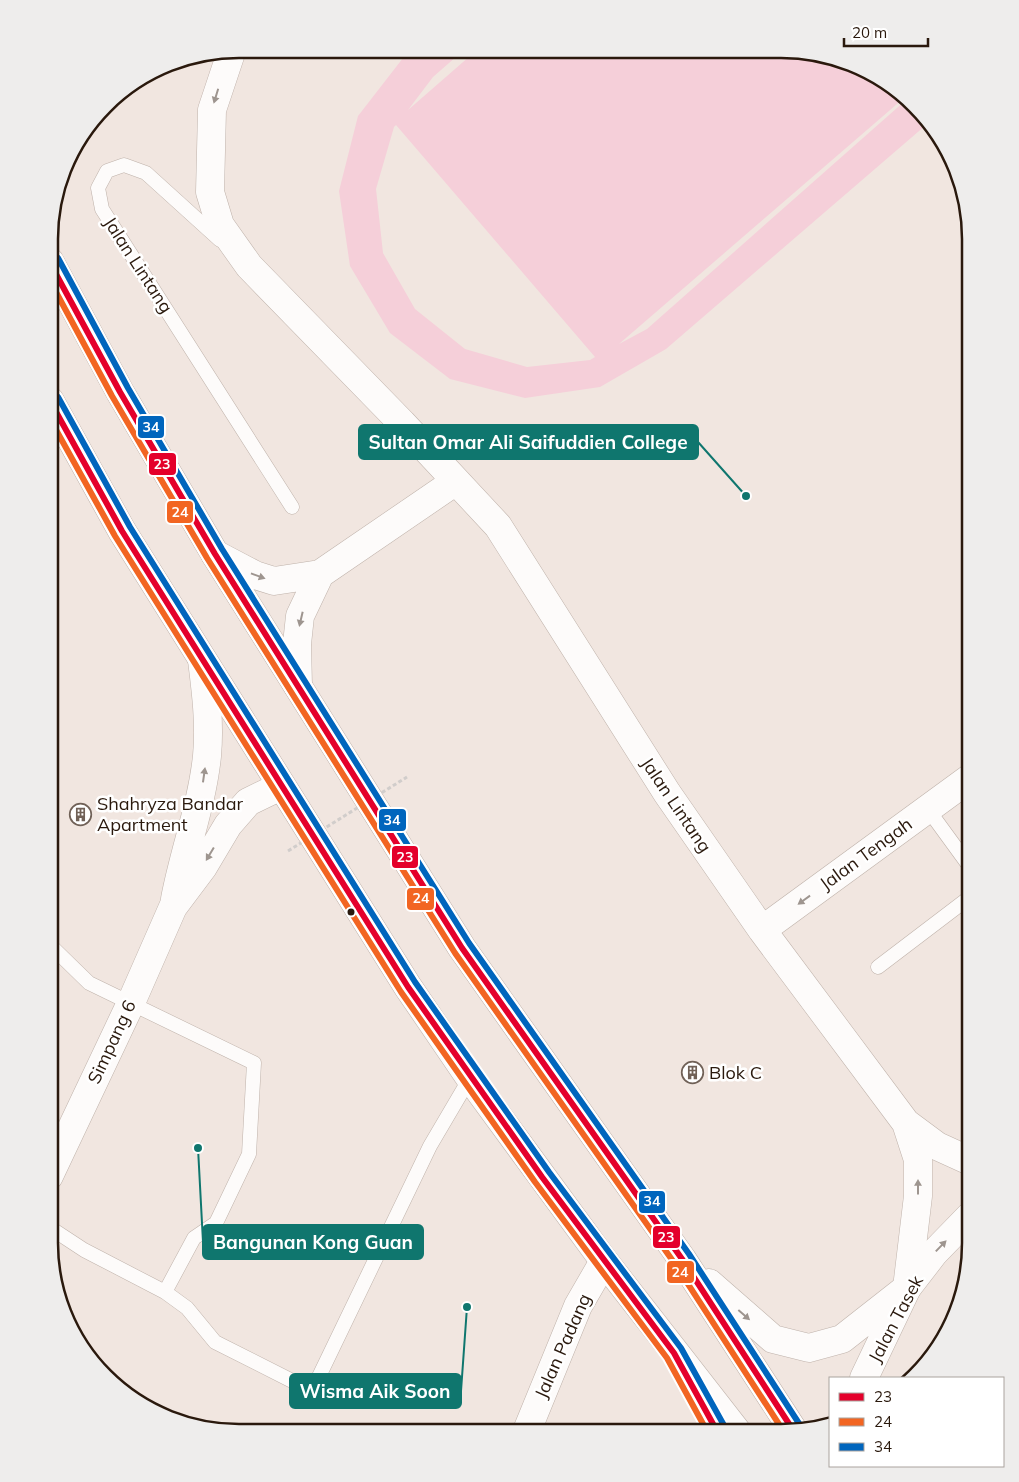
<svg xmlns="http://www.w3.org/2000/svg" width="1019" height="1482" font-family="Mulish,sans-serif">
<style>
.green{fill:#f5cfd9;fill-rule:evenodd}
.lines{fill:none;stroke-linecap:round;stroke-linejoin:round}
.service-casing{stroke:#bfb2aa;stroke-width:15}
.minor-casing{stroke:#bfb2aa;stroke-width:29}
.tertiary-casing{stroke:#bfb2aa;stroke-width:29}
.primary-casing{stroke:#bfb2aa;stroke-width:29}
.service{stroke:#fdfbfa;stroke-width:14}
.minor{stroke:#fdfbfa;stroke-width:28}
.tertiary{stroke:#fdfbfa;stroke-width:28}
.primary{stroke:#fdfbfa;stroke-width:28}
.path-bridge{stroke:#d1cdcb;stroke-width:3;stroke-dasharray:4 2.5;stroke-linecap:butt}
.bus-1-casing{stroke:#fff;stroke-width:10}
.bus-2-casing{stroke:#fff;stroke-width:10}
.bus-3-casing{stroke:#fff;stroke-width:10}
.bus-1{stroke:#e4002b;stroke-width:6}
.bus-2{stroke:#f26522;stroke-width:6}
.bus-3{stroke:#0065bd;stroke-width:6}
.oneway{fill:#9e958f}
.bus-dot{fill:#2a190d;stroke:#fff;stroke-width:2}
.labels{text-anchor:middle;stroke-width:5;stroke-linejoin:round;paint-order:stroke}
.street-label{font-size:18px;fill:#2a190d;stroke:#fff}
.poi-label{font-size:18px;fill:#2a190d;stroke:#fff;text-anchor:start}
.rim{fill:none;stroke:#2a190d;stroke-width:2.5}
.leader{fill:none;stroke:#0f766e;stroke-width:2}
.callout-dot{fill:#0f766e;stroke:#fff;stroke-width:2}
.callout{fill:#0f766e;stroke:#0f766e;stroke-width:2}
.callout-label{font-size:19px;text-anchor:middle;font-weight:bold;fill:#fff}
.line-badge{stroke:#fff;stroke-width:2}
.badge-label{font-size:14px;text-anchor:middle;font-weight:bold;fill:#fff}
</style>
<rect width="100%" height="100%" fill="#f1e6e0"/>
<path class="green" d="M410,49h55l-32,28 -25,33 70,-61 328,1c35,10 75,19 98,48l-285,246 28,-15 259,-229 20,25 -260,224 -66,38 -75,11 -75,-19 -60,-46 -40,-67 -11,-75 19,-75zM396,125l199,232 -5,3 -63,7 -62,-18 -50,-40 -32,-56 -7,-64 18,-62z"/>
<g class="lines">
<defs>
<path id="service" d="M220,240l-74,-67 -22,-8 -17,6 -9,17 4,21 190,298
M927,808l43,59
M49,944l40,39 165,80 -5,91 -33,69 -22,15 -29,54
M878,967l92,-70
M49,1227l35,23 81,42 22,16 28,34 97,49 118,-245 40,-68"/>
<path id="minor" d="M232,50l-20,60 -2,82 10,33 29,41 153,157 96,103 169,267 95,137 144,193 31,23 33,15
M215,554l40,21 19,6 46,-7 136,-93
M298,686l-1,-42 3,-28 20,-42
M762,930l208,-152
M906,1123l12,37v36l-11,92
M526,1433l52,-127 26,-45"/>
<path id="tertiary" d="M175,899c9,-48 27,-94 32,-143 3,-32 -1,-64 -5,-96
M49,1176l81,-171 43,-98 30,-40 25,-42 20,-23 33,-16"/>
<path id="primary" d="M50,262l70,130 95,162 247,394 220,311 111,171
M50,401l72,130 286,456 62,91 134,183 134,172
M709,1283l64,56 36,9 33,-9 65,-51
M864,1378l43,-90 27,-35 36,-37"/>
</defs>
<use href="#service" class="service-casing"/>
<use href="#minor" class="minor-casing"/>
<use href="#tertiary" class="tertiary-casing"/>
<use href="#primary" class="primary-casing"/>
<use href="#service" class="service"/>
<use href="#minor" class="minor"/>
<use href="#tertiary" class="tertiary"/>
<use href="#primary" class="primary"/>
<path class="path-bridge" d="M288,851l119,-74"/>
<defs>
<path id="bus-1" d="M50,263l70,129 95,162 247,394 220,311 111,171
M50,401l72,130 286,456 134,190 132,176 44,80"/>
<path id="bus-2" d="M50,281l62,115 95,162 248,395 220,311 109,168
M50,419l65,117 286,456 134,190 132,176 41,75"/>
<path id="bus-3" d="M58,258l70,130 94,161 247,394 220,311 111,171
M58,397l72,130 285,455 134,190 132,176 45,81"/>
</defs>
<use href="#bus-1" class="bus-1-casing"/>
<use href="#bus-2" class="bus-2-casing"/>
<use href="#bus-3" class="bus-3-casing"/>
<use href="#bus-1" class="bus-1"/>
<use href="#bus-2" class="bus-2"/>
<use href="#bus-3" class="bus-3"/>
</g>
<defs><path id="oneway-solid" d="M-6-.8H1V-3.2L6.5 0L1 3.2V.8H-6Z" transform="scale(1.25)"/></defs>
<g class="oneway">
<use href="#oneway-solid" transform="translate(216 96) rotate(107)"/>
<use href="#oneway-solid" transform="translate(258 576) rotate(20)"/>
<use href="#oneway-solid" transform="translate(301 619) rotate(103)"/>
<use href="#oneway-solid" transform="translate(204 775) rotate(-82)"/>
<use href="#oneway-solid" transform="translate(210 854) rotate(121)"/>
<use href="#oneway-solid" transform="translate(804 900) rotate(144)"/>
<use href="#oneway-solid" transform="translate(918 1187) rotate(-90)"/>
<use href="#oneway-solid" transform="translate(941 1246) rotate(-46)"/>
<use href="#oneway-solid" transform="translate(744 1315) rotate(41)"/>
</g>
<defs>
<symbol id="building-ring" viewBox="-11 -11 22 22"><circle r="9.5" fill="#fff" stroke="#706157" stroke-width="1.5"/><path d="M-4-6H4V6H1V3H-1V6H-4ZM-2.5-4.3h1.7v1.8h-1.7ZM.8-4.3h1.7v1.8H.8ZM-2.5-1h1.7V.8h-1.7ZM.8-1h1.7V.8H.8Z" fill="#706157"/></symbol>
</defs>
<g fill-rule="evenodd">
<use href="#building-ring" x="68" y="802" width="25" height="25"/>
<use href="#building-ring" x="680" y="1060" width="25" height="25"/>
</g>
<circle class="bus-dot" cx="351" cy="912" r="4.5"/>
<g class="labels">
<g class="street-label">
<text transform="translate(138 265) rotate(57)" y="6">Jalan Lintang</text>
<text transform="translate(676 805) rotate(56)" y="6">Jalan Lintang</text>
<text transform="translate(866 854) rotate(-36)" y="6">Jalan Tengah</text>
<text transform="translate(112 1042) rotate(-65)" y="6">Simpang 6</text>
<text transform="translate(896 1319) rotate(-62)" y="6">Jalan Tasek</text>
<text transform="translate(563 1346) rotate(-66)" y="6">Jalan Padang</text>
</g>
<g class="poi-label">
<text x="97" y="810">Shahryza Bandar<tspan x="97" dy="21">Apartment</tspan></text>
<text x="709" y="1079">Blok C</text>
</g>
</g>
<path d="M0 0H1019V1482H0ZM239 58H781A181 181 0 0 1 962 239V1243A181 181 0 0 1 781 1424H239A181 181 0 0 1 58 1243V239A181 181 0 0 1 239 58Z" fill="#eeedec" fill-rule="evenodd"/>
<path class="rim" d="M239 58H781A181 181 0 0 1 962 239V1243A181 181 0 0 1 781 1424H239A181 181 0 0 1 58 1243V239A181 181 0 0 1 239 58Z"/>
<path class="leader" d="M746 496L698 442M198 1148L203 1242M467 1307L461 1391"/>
<g class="callout-dot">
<circle cx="746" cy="496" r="5"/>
<circle cx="198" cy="1148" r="5"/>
<circle cx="467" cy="1307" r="5"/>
</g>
<g class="callout">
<rect x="359" y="425" width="339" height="34" rx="5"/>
<rect x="203" y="1225" width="220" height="34" rx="5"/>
<rect x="290" y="1374" width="171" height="34" rx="5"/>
</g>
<g class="callout-label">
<text x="528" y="449">Sultan Omar Ali Saifuddien College</text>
<text x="313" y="1249">Bangunan Kong Guan</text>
<text x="375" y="1398">Wisma Aik Soon</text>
</g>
<g class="line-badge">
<rect x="137" y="415" width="28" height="24" rx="5" fill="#0065bd"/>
<rect x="148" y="452" width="29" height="24" rx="5" fill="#e4002b"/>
<rect x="166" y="500" width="28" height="24" rx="5" fill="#f26522"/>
<rect x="378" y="808" width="29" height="24" rx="5" fill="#0065bd"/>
<rect x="391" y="845" width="28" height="24" rx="5" fill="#e4002b"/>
<rect x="406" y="887" width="29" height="24" rx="5" fill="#f26522"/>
<rect x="638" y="1190" width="28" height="24" rx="5" fill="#0065bd"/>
<rect x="652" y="1225" width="29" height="24" rx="5" fill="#e4002b"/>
<rect x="666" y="1260" width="29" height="24" rx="5" fill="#f26522"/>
</g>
<g class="badge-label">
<text x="151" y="432">34</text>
<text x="162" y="469">23</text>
<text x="180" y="517">24</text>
<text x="392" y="825">34</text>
<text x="405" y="862">23</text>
<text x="421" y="903">24</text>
<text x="652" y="1206">34</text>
<text x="666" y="1242">23</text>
<text x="680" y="1277">24</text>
</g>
<rect x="829" y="1377" width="175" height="90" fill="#ffffff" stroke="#aaa39e"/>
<rect x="839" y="1393" width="25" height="8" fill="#e4002b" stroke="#aaa39e"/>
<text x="874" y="1402" font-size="15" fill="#2a190d">23</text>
<rect x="839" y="1418" width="25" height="8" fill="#f26522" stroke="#aaa39e"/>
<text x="874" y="1427" font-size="15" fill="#2a190d">24</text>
<rect x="839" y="1443" width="25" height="8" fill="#0065bd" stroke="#aaa39e"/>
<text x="874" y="1452" font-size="15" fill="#2a190d">34</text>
<path d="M844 38v8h84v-8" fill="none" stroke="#2a190d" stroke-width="2.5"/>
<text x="852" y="38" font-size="15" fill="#2a190d" stroke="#ffffff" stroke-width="4" paint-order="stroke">20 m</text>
</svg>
